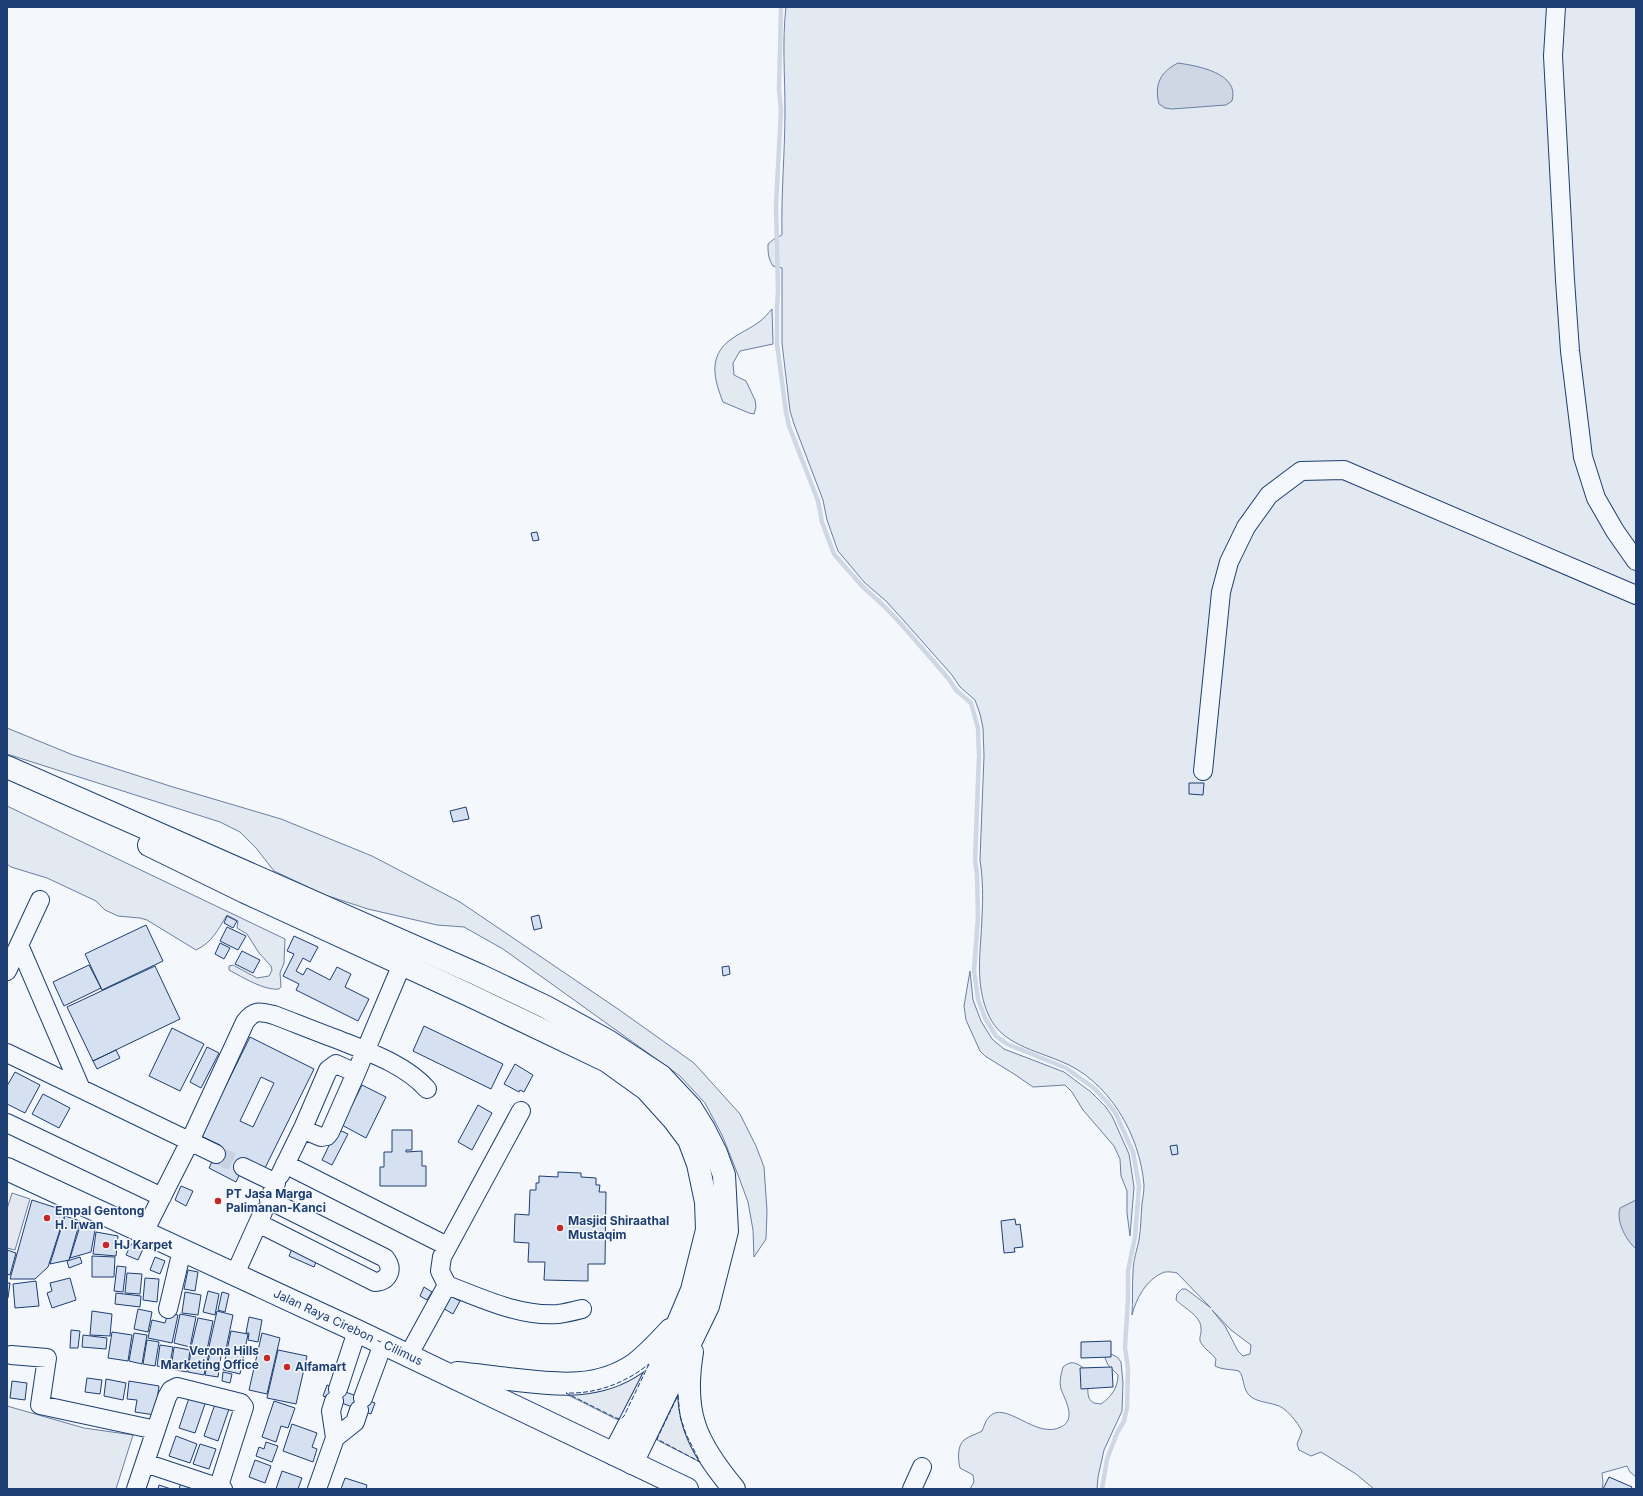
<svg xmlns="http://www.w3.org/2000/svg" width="1643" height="1496" font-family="Inter,sans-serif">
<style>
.green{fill:#e3e9f0;stroke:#687fa3;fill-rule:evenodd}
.parking{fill:#e3e8f0;stroke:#687fa3}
.water{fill:#cfd7e4;stroke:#687fa3}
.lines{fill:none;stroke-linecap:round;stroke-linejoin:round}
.stream{stroke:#cfd7e4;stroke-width:4.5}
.building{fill:#d5e0f0;stroke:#1d3f73;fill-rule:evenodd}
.minor-tunnel{stroke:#c9d2e0;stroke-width:18;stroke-dasharray:18 9;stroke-linecap:butt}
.minor-casing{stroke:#1d3f73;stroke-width:20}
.highway-casing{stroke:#1d3f73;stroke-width:24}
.minor{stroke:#f4f7fb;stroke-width:18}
.highway{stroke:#f4f7fb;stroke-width:22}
.fence{stroke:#1d3f73;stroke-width:1;stroke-dasharray:5 2;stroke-linecap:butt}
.poi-dot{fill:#c62828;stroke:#f4f7fb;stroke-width:1.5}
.labels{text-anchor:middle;stroke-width:3;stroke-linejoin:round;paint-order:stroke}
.poi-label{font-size:12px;font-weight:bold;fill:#1d3f73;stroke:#f4f7fb;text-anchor:start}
.street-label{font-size:12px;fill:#1d3f73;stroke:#f4f7fb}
</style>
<rect width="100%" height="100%" fill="#f4f7fb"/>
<path class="green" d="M786,7h850v1470l-6,-5 -3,-6 -25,7 1,10 -1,6h-228l-18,-15 -35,-22 -10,4 -12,-6 -2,-6 4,-10 1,-3c-5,-9 -16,-24 -26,-26 -9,-3 -19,-3 -26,-9 -8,-7 -5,-18 -11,-25 -8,-2 -16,-1 -24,-5l1,-7c-4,-6 -11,-9 -15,-16 -3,-5 1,-9 0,-15 0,-12 -17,-20 -25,-28l1,-6 5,-5h4l25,19 -34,-35c-4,-1 -11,-2 -15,0 -16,7 -26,26 -30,42 1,-14 0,-29 1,-43 0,-11 4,-22 6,-32 2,-12 2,-25 3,-37 1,-5 2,-12 2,-18 -4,-50 -35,-105 -84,-124 -26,-11 -58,-17 -71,-45 -15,-32 -8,-66 -7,-99 1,-19 1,-38 -2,-57l4,-104 -1,-28 -3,-14 -5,-14 -15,-13 -8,-12 -47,-53 -19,-21 -21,-18 -27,-32 -11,-31 -4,-20 -29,-76 -4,-13 -8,-68v-75l-9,-2c-5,-8 -5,-13 -5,-22l6,-5 8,-4c-1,-42 3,-83 3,-125 0,-34 -3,-69 1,-103zM1212,1310l19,20 20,15 -1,9 -7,2 -5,-5 -13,-25z
M772,309l1,35 -33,7 -7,12 1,12 12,6 9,19 1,7 -2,7 -5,-1 -26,-11c-9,-23 -15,-45 7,-62 9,-7 20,-11 29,-18 5,-3 9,-9 13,-13z
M7,728l66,27 100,32 108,32 91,37 88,46 158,107 76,54 46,51 16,32 8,21 3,44 -1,28 -12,18 -1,-27 -5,-28 -10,-27 -16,-40 -17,-32 -25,-27 -177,-127 -39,-22 -27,-2 -69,-16 -43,-14 -51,-24 -18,-23 -16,-16 -20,-10 -213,-68z
M7,806l278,133 -1,24 -4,10 1,14 -2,2c-14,2 -37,-12 -50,-19v-4l4,-1 24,13 12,-2 3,-6 -1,-4 -12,-13 -12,-19 -10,-6 1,-7 -11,-6c-9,14 -14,27 -31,35l-49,-30 -7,-2 -22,-2 -13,-6 -9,-9 -49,-23 -36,-11 -4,-3z
M970,971l3,29 8,21 11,18 12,10 60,23 27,20 14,14 7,10 17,38 5,33 -4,49 -3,-23v-22l-6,-15 -1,-17 -6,-13 -31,-36 -11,-18 -7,-7 -32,2 -19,-13 -29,-18 -5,-5 -14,-31 -2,-14z
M1111,1354l6,3 4,5 2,21 -1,28 -18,39 -6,27 -1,12h-127l4,-7 -1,-7 -13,-7c-2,-8 -3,-22 4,-28 5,-4 13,-6 18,-9 2,-4 3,-10 7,-14 16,-18 47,23 72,10 16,-8 4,-27 0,-38 -2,-7 0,-15 2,-22 4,-3 8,-6 14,-3 17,7 8,23 12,34 1,2 3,4 5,5l7,1c10,-7 17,-16 17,-29l-10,-10 -3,-7z
M649,1362l-28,58 -5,-1 -50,-25z
M679,1394l23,69 -45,-23 -1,-2 21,-43z
M7,1406l77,22 49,7 -17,54h-109z"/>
<path class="parking" d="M12,1193l18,6 -15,51 -8,-2v-39z"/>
<path class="water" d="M1178,63c20,3 62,10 54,38l-6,4 -54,4 -7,-1 -6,-4c-5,-19 1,-32 19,-41z
M1636,1200v49c-10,-9 -20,-27 -16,-41z"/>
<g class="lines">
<path class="stream" d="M781,7l-2,82 2,21 -5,96 2,82 -1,21v35l9,68 3,14 29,75 4,21 12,32 28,32 21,19 19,20 46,53 8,12 15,13 7,25 1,28 -4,104 2,14 1,43 -4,54 4,28 7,19 11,18 11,8 59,24 28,20 14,15 8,11 17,38 6,34 -4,51 -7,34v28l-3,49 3,20 -1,40 -3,13 -7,12 -10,26 -5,30"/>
</g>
<path class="building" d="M537,532l2,8 -6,1 -2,-8z
M1189,783h15l-1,12 -14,-1z
M466,807l3,12 -16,3 -3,-11z
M539,915l3,13 -8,2 -3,-13z
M227,916l10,5 -4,7 -9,-5z
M146,925l17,36 -61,29 -17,-36z
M227,927l19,9 -8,14 -18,-9z
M294,936l24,11 -8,15 -7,-4 -7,13 7,4 4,-7 23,12 7,-13 14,7 -6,13 24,12 -11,22 -62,-31 3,-6 -16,-8 11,-22 -7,-3z
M220,943l10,5 -6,11 -9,-5z
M242,951l18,9 -7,13 -18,-9z
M89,965l12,23 -37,18 -11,-24z
M155,966l25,53 -87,42 -26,-54z
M729,966l1,8 -7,2 -1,-9z
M424,1026l79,38 -12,25 -78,-38z
M172,1028l32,16 -24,47 -31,-15z
M250,1037l64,32 -49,99 -18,-9 -11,23 -27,-14 11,-23 -19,-9zM261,1077l13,6 -21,44 -13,-6z
M207,1047l12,6 -18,35 -11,-6z
M116,1050l4,8 -23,11 -4,-8z
M515,1064l18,11 -9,17 -4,-2 -1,2 -15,-8z
M15,1072l25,13 -15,28 -18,-9v-18z
M362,1085l24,12 -20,41 -26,-14 9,-13z
M43,1094l27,14 -11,20 -27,-14z
M478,1105l14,8 -20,37 -14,-8z
M337,1129l11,5 -16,31 -10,-5z
M392,1130h20v20h-6v2l16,-1v15h4v20h-46v-19h4v-15h8z
M1177,1145l1,9 -6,1 -2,-9z
M558,1172l23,1v4l15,1v7h4l-1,7h7l-1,72h-17v17l-44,-1 1,-18h-17l1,-19 -15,-1 1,-28 14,1 1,-25h6v-7h3v-7l19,1z
M181,1186l12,5 -7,15 -11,-6z
M32,1200l34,11 -18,56 -13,12h-25z
M65,1216l15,5 -11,39 -19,4z
M1015,1219l1,6 4,-1 3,23 -9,1 1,4 -11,1 -3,-32z
M81,1223l14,7 -4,22 -21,6z
M96,1232l22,4 -2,20 -23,-2z
M131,1244l12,5 -5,11 -12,-5z
M294,1244l25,11 -5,12 -25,-11z
M7,1250l9,3 -6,22 -3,-1z
M92,1256l23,1 -1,20h-22z
M80,1257l2,6 -13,5 -2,-7z
M155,1257l10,4 -5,13 -10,-4z
M117,1266l9,1 -3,25 -9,-1z
M188,1270l10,2 -3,19 -11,-2z
M127,1273l15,1 -2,20 -15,-1z
M70,1278l6,22 -24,8 -5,-15 5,-2 -2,-8z
M145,1278l14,1 -2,23 -14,-2z
M36,1281l3,25 -24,2 -2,-24z
M7,1283h3l-2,15h-1z
M424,1287l8,5 -5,8 -7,-4z
M208,1291l11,3 -4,21 -12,-3z
M185,1292l16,3 -3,20 -16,-2z
M222,1292l7,2 -4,18 -7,-2z
M116,1293l25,3 -1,11 -25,-3z
M448,1295l12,6 -7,13 -12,-7z
M138,1309l14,3 -4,20 -14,-3z
M92,1311l20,3 -2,22 -20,-1z
M217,1311l16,4 -8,39 -17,-3z
M168,1313l10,2 -6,28 -24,-5 4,-18 13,3z
M180,1314l16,3 -6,30 -16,-4z
M249,1317l13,3 -4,22 -10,-2 1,-7h-3z
M198,1318l15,3 -6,29 -16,-3z
M71,1330l9,1 -2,17h-8z
M231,1331l17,3 -8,40 -17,-4z
M112,1332l20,3 -4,26 -20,-3z
M134,1333l13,2 -5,29 -13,-3z
M262,1333l18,5 -13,56 -18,-4z
M83,1335l24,3 -1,11 -24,-2z
M147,1340l12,2 -4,24 -12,-2z
M1111,1341v16l-30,1v-16z
M160,1345l13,2 -4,22 -12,-3z
M174,1347l16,3 -3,22 -16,-3z
M191,1350l18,3 -5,22 -16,-3z
M278,1350l29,6 -11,48 -29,-6z
M210,1353l11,3 -3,21 -13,-2z
M1112,1367l1,20 -32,2 -1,-21z
M223,1372l9,2 -2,9 -8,-2z
M87,1378l15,2 -2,14 -15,-2z
M106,1379l20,4 -3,17 -19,-4z
M12,1381l15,2 -2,17 -15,-2z
M129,1381l30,5 -4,29 -20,-3 2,-12 -10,-1z
M327,1385l48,18 -4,11 -48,-18z
M190,1395l16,6 -11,32 -16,-5z
M274,1401l21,7 -7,20 -7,-2 -5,16 -14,-5z
M215,1404l14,5 -11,32 -14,-5z
M292,1424l25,9 -5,14 5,2 -4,13 -30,-11z
M176,1436l21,8 -7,19 -21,-7z
M266,1442l12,4 -6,16 -16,-6 3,-9 5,2z
M200,1444l16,5 -7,20 -16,-5z
M255,1460l16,6 -6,17 -16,-6z
M282,1471l20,7 -4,11h-22z
M1609,1477l23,10 -1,2h-28z
M345,1478l22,7 -1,4h-25z
M182,1480l23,9h-26z
M159,1485l12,4h-13z"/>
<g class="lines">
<path class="minor-tunnel" d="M216,1154l27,13"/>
<defs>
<path id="minor" d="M1556,7l-3,49 12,224 5,71 13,106 13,41 19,33 21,30
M1203,771l18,-179 8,-30 17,-35 23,-32 32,-24 43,-1 292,125
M19,945l62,144
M7,971l33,-71
M7,1053l209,101
M356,1073l-20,-9 -8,6 -25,58 1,2 17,7 6,-1 3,-4 26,-59 46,-109
M7,1123l155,74
M285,1164l162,82
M243,1167l33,16 -7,17 116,58c9,11 4,23 -10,24l-117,-59
M280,1175l23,-47
M144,1232l46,-91 55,-119c9,-12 14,-11 29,-7 21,8 43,17 65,25 30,12 67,25 88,49
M235,1274l28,-62
M447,1285c34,13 73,32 111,29 8,-1 16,-3 24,-5
M168,1309l14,-59
M11,1355l36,3 -7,47 116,25
M408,1356l39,-71 -7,-14 2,-14 79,-146
M338,1389l19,-58
M363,1398l20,-54
M335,1438l20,-16 4,-12
M145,1463l78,26
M136,1489l31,-92 4,-7 6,-3 64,16 3,4 -26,82
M317,1489l18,-51 -4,-27 3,-10
M912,1489l10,-22"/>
<g id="highway">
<path d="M7,767l472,208 67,32 62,34 53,35 30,32 13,21 12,24 8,22 3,56 -19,75 -76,157"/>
<path d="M149,845l96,47 224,103 138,66 39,28 28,31 15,20 9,24 8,38 1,28 -15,60 -30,71 -48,93"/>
<path id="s1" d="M7,1169l350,162 330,158"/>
<path d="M692,1352c-10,61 3,90 42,137"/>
<path d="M457,1373c20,2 40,5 60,7 42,5 82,9 118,-16 13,-10 24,-22 35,-34"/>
</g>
</defs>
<use href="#minor" class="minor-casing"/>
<use href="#highway" class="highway-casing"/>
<use href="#minor" class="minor"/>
<use href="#highway" class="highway"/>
<path class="fence" d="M649,1364l-25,52 -3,3 -5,-1 -50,-25c31,1 59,-10 83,-29z
M678,1395l2,21 6,18 14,28 -43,-23z"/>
</g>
<g class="poi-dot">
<circle cx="218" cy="1201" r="4"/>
<circle cx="47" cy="1218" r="4"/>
<circle cx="560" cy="1228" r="4"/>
<circle cx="106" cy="1245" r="4"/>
<circle cx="267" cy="1358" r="4"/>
<circle cx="287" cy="1367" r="4"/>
</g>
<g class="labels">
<g class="poi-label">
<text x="226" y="1198">PT Jasa Marga<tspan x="226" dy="14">Palimanan-Kanci</tspan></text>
<text x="55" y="1215">Empal Gentong<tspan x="55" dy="14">H. Irwan</tspan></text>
<text x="568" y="1225">Masjid Shiraathal<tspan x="568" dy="14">Mustaqim</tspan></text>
<text x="114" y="1249">HJ Karpet</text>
<text x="259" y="1355" text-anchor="end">Verona Hills<tspan x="259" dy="14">Marketing Office</tspan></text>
<text x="295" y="1371">Alfamart</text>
</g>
<g class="street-label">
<text dy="4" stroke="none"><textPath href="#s1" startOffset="376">Jalan Raya Cirebon - Cilimus</textPath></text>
</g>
</g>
<rect width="1643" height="1496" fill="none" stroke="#1d3f73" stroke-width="16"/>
</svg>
